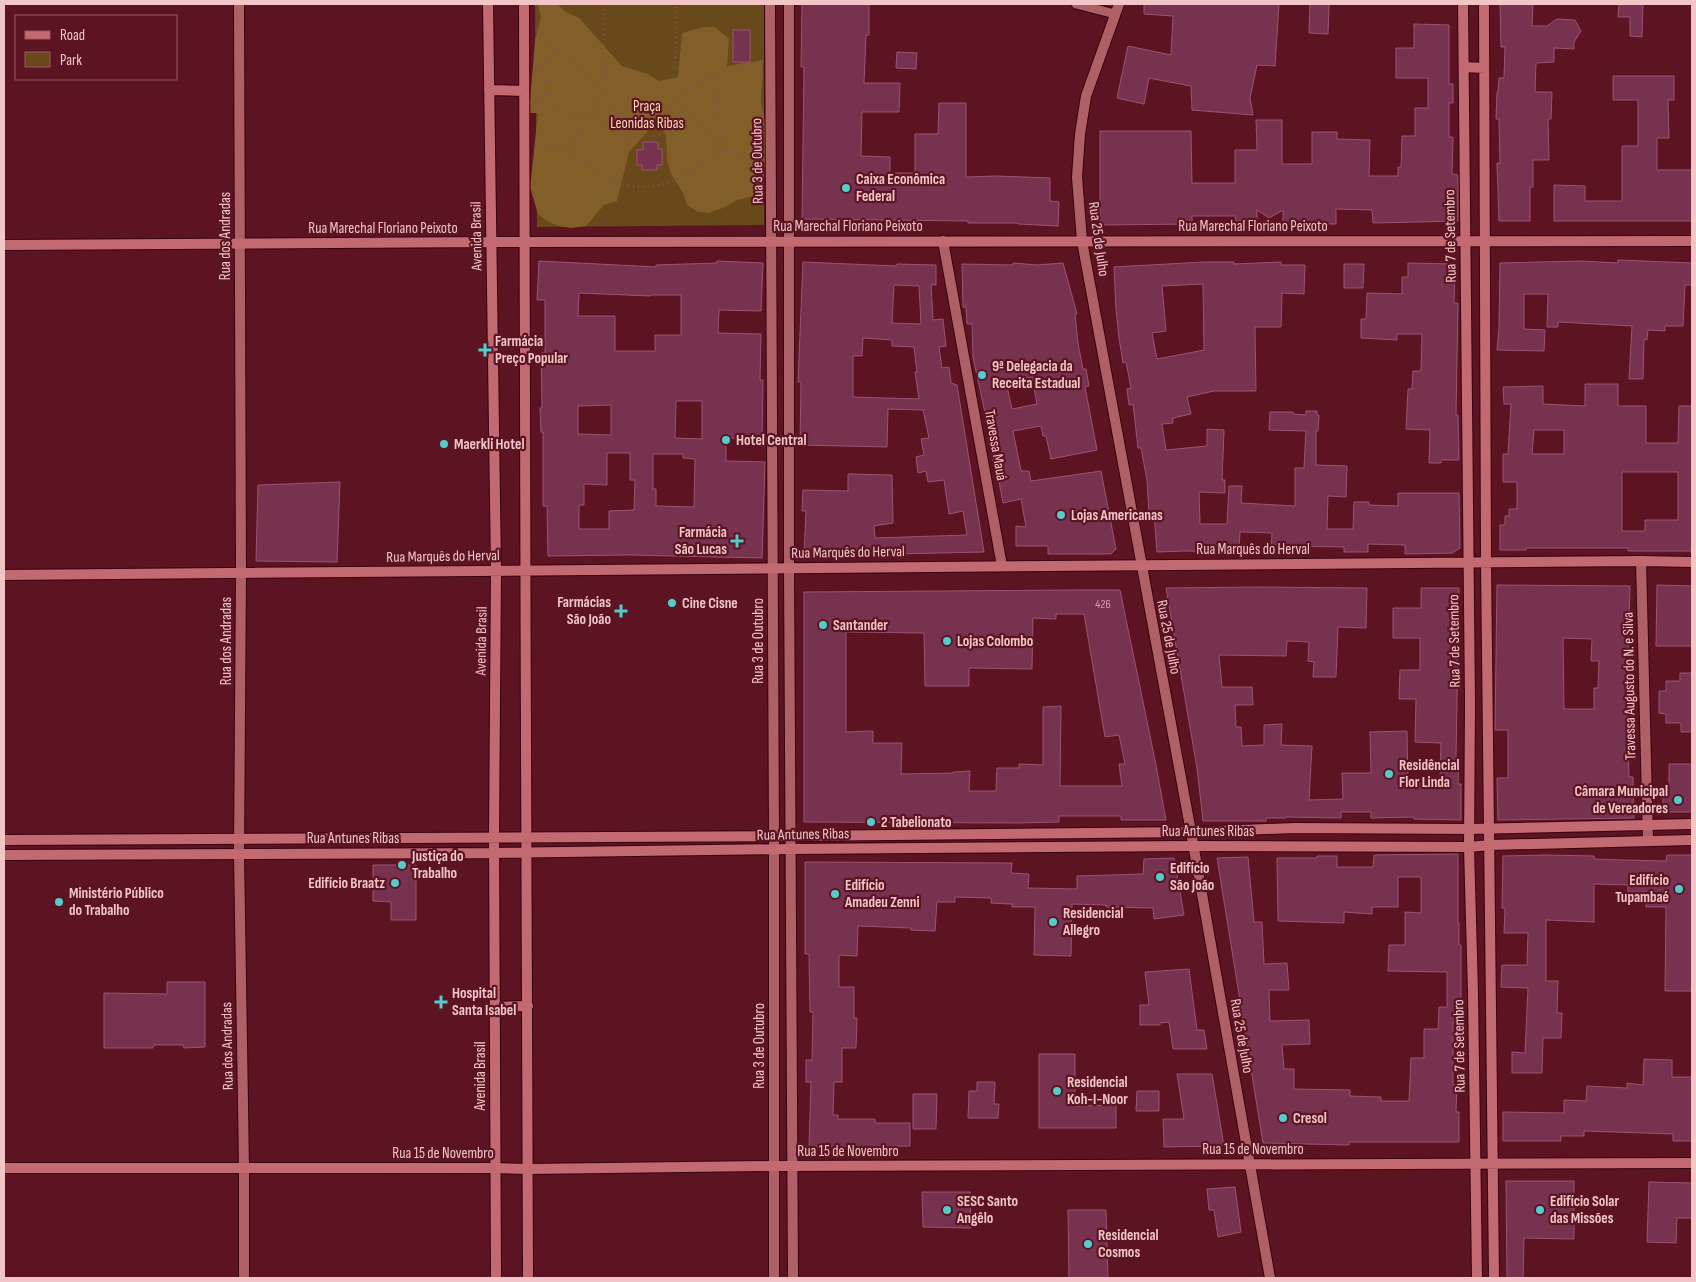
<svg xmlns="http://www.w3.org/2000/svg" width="1696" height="1282" font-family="'Sofia Sans Condensed',sans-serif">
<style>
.green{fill:#684919}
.forest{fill:#825e28}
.building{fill:#773250;stroke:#9c5372;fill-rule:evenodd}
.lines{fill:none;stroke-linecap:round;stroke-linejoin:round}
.lane-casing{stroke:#38020e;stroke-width:11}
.street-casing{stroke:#38020e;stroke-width:12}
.secondary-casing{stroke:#38020e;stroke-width:12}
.path{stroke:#8b4c56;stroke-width:2.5;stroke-dasharray:1 4;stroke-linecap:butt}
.lane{stroke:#af6067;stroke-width:9}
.street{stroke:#af6067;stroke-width:10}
.secondary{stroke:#c36972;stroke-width:10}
.poi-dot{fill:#52cdcc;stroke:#5c1422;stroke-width:2}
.labels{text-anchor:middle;stroke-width:4.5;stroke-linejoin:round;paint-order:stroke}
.number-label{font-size:12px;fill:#d3a0a9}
.park-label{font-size:15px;fill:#feddb0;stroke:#5c1422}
.street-label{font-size:15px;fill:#f2c5c7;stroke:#5c1422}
.poi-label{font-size:15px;font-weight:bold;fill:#f2c5c7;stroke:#5c1422;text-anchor:start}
</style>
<rect width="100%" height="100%" fill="#5c1422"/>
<path class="green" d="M535,4h229v221l-227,2z"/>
<path class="forest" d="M538,4h19l9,8 13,6 43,48 26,8 11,7 19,-4 4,-44 21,-6h12l14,12 -2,27 36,-6 -2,43 6,26 -4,64 -28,8 -10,6 -16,6 -11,-1 -11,-7 -4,-12 -12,-19 -4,-13 -1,-25 -4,-10 -12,3 -21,23 -12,49 -13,4 -18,21 -15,2 -13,-2 -11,-5 -9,-7 -8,-27 8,-74h-9l6,-73 6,-22z"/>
<path class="building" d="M802,4h67v31h-3l-2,48h36l-1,29h-37l-1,44 29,1v16h25v-39h23l1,-31h27v74l30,-1 54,2v23l9,1 -1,24 -40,-2v-1h-50v-2l-166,-2 2,-152h-3z
M1144,4h135l-4,62 -18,-1 -7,33 3,17 -61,-5 -1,-24 -42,-8 -5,26 -27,-6 11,-52 43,9 2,-39 -29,-2z
M1310,4h19l-1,30 -19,-1z
M1500,4h33l-1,22h15l10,-7 18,1 6,11 -7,11v7l-20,-1v14l-18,1 -1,29h17l-1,27h-3l1,41h-16v27h-3v34h-31l-2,-58h3l-1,-44h-3l1,-27h1l1,-14h5l1,-31h-4z
M1619,4h24l-1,33 -12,-1v-19h-12z
M1414,24l35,1v59h4v19h-4v34h4l-1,37 6,1v46l-85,2 -1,-13 -36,-1v15h-53v-14l-14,8 -12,-8v11h-21l-1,-5h-43v8l-92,1v-94h91l1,52h43v-33h22l-1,-30h26v44h30v-32h25v7l33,1 -1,36h29v-9h3l1,-31h13v-28h13v-30h-32v-30h18z
M733,30h17v32h-17z
M897,52l20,1 -1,16 -20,-1z
M1613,76h61v24h-6l1,38h-12v32h35v51h-138v-36l31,1v15h37v-55h16v-46h-25z
M643,142h15v7h4v16h-5v5h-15v-5h-5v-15h6z
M1618,260l74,3v22h-7l-2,41h-18v5l-17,-1 -1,10 -3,-1 -1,40h-14l3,-53 -74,-4v5h-11l1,-33h-24v35l21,1 -1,21 -47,-1 2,-22 1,-65 81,-2 37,2z
M539,261l117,6v-2l61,-2v-2l46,2 -2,48 -42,-1 -1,23 43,1 -1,46h3l-1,59 -36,-1v23l39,1 -3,96 -133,-3 -81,1 -1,-50h-4v-74h-2l-1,-24h2l-1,-55h4v-53h-8zM579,293l71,3 1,-1h30v40h-26v16h-40v-35h-37zM676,401h26v38l-27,-1zM611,405v30l-33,-1v-28zM607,453h23v27h5l-1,30 -25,1v18h-30v-24h5v-21l23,1zM653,454h30v4l12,1 -1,48 -38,-1v-17h-3z
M803,262l93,4 1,-2 39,1v20h-5l2,35 10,-1 3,27 -7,1 3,21 7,-1 2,16 6,2 27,167 -89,2v2l-46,-3v3l-45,-2 2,-43h-4l1,-21 45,1v-17l44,1 1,48 -19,3 1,12 92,-3 -4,-24 -14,3 -5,-34 -16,2 -2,-11 -8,2 -2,-16 8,-2 -3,-16 8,-1 -6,-28 -35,-1 -1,38 -87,-2 1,-63h-3zM894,285l25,1 2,38 -29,-1zM863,338l29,2v6l22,1 3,25h-2l4,27 -66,-2v-41h9z
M1203,262h31v2l47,-2v3h24l-1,29 -22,-1 -1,34h-26l1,64h-42l-27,6 4,17 -18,4v5l-11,1 4,26 41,-4v-17l17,1 -2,50h3v13l-26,-1 1,32h27l2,-38h13l-1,17 54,3v-38h9l2,-37 -37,-1 1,-18h23v2l13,1v-4h11v4h2l-1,16h-2v34l31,1 -1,31 -18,-1 -1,33h26l1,-27h15v3l29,1v-13h61l1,55 -8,5 -47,1v-9l-37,-1v8h-24v-5l-55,-1v7l-18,-1 1,-19 -32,-1 -1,16 -14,-1v5l-40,-1 -28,1 -3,-39h-5l-2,-33 -6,-32h-3l-5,-44 -4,1 -2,-16 4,-1 -5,-26 -3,1 -4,-25 -3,-28 -2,-43zM1203,284l1,66 -47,9 -5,-26 14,-2 -4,-45z
M1013,263l24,2 26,-2 14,51 -2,1 3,28 5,26h3l3,17 -4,1 12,63 -46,9 -5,-23h-3l-2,-10 -28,5 8,40h8l2,10 70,-10 15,78 -5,5h-63v-8h-32v-20l10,1 -5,-28 -18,4 -6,-32h-2l-7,-34 2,-1 -17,-79 -1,-33h-5l-1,-17h-3l-1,-43 51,1zM1032,377l5,27 -25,5 -6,-27z
M1408,263l47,1 -1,39h4l-2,112h2l1,45h-18v3h-12l1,-33 -24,-1 2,-40h4l1,-18h8l1,-37h-25v6l-36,-2v-19h5l1,-26 35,1v-17h6z
M1344,264h20l-1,24h-19z
M1585,384h33v22h28v37h32l1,-37h13v145h-64v-3h-102v2h-26v-25h5v-9h4v-7h8v-27h-14v-28h5l3,-50h-7l-1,-17 40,-1v18l42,2zM1534,430h30v24h-32zM1622,472h56v48h-33v11h-23z
M340,482l-3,80 -81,-1 2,-76z
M1497,585l133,1 -3,114 2,77h4l1,41 -136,2 -1,-42h11v-48h-13zM1563,638l29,1 -1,22h8l-1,27h-4v21h-30z
M1657,585l35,1v60h-36z
M1259,587l108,1 -1,40 -28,-1 -2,50h-23l1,-15 -6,-1 1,-19 -22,-1 -1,15 -67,-1 3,32h30l1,18h-18l1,22h5l1,19 22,-1v-20l18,-1 -1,21 31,1 -3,54 34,-1 -1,-26h29l-1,-41 37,-1 1,52 32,1 1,-41 -26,-1 1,-43h-17l1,-29h20v-32h-27v-30h28v-20h38l-3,171h3l-1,25h3v36l-47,-1v-2l-43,1v-6h-30v6l-55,-1v1h-20v3h-63l-6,-53 -31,-180z
M1075,590h45l35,170 11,60h-45v-4h-62v6l-41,1 -214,-1v-230zM1056,614h28l21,123 14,-2 6,29h-6l3,22h-62l1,-80 -18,1v58l-24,-1v4h-22l-1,23h-27l1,-20 -17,1v1l-52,1 1,-31h-29v-12l-27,1v-100l78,1 1,53h44v-18l63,1 1,-51 23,1z
M1680,673h12v59h-11v-9h-15v-9l-7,-1v-22h7v-10h14z
M1669,764h23v48h-29v-25h6z
M1458,854v69h1v22h2v77h-8v63h4l-1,27h3v30h-110v3l-86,-2 -46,-285 31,-1 6,65h8l2,42 23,-1 2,27h-20l1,31 39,-1 1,24 -28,1 2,24h10v20l56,1v6l31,1v4h28l2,-43h13v-29h14l1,-22h8v-35l-59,-1 1,-26h16v-33l16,1v-36h-23v30h-26v7l-28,-2v11l-66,-2 -1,-63h40v-2h20v11h36l1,-12z
M1546,855l48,1v3l30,1 42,1 1,-6h25v136h-27l1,-84h-20v-15h-18v-7l-34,-1v38l-48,-2v61h12l-1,32h5l-1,25h-18l-1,35h-30v-21l13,1 3,-65 -27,-1 1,-22h25l1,-32h-24l1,-25h-3l1,-52z
M1174,858l10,57 -30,4 -1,-11 -47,-1v-2l-34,-1 -1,52 -37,-1 1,-48h-23v-3l-21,-1v-5l-36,-1v5h-18l-2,29 -24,-1v-2l-53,-2 -1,30 -18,-1v32h15v31h3l-1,30h-14v34h-8l-1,33h5v4h37v4h35v23l-101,1 2,-65h-5v-22h6l1,-48h-3l-1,-58h-4v-92l207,1 -1,10 18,1 -1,14 49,1v-13l66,-2 1,-15z
M373,865h43v55h-25v-18l-18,-1z
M1189,969l8,61h7l3,19h-34l-4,-27 -9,1v2h-20v-20h9l-4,-33z
M167,982h38v65l-21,1 -1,-3h-29l-1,3h-49v-55l63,1z
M1039,1054h36v52l41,-1v23h-77z
M1644,1059l28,1v17h20v64h-19v-7l-89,-3v5h-23v5h-58v-29l61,1v-13l22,1 1,-15 40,2v-5l16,2z
M1177,1074h35l12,72 -60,1 -1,-28h21z
M977,1082h18l-1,22h5l-1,14h-30l1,-27h8z
M1137,1091h22v20h-23z
M913,1094h24l-1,35h-23z
M1506,1181h68v58l-50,-1 -1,40h-16z
M1649,1182l43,1v35h-15l-1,25 -29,-1z
M1235,1187l6,45 -23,5 -4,-27h-5l-2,-21z
M922,1192h48l1,36 -48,-1z
M1068,1210h38l2,68h-39z"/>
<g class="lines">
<defs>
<path id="lane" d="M1076,4l39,10"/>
<path id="street" d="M239,4l2,569 -2,280 5,315v110
M770,4l4,832v442
M789,4v564l4,710
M1119,4l-33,92 -6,38 -3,43 5,64 109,591 79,446
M943,241l59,325
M1641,561l7,280"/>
<path id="secondary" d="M488,4l8,566 -2,267 2,441
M524,4c-1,425 4,849 4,1274
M1463,4l7,699 -1,144 4,146 4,285
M1484,4l2,558 8,716
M1464,67l20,1
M489,90l35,1
M4,245l488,-3 1200,-1
M4,575l1637,-14 51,1
M4,840l787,-4 400,-4 103,-4 176,1 222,-5
M4,855l490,-2 297,-4 402,-3 276,1 21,-2 202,-5
M495,1007l33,-1
M4,1168h491l33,1 245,-3 919,-3"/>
</defs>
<use href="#lane" class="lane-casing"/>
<use href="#street" class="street-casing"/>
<use href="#secondary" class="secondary-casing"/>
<path class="path" d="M536,30l67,62 11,18 8,8 10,6 18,-1 14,-8 12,-17 30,-20 53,-15
M536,65l6,5 14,-22
M675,68l2,-64
M542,70c8,34 9,51 49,42 32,37 64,32 100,4
M676,98l46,52 38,6
M536,107l11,-15
M535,142l33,9 35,-59 1,-88
M568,151c12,8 24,21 37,27 48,22 79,-1 117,-28l-7,-74"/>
<use href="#lane" class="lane"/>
<use href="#street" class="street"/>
<use href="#secondary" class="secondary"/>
</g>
<g class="poi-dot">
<circle cx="846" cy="188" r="5"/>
<path d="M482.5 342.5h5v5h5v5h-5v5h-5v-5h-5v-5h5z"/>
<circle cx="982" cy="375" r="5"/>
<circle cx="726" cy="440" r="5"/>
<circle cx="444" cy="444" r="5"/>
<circle cx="1061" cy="515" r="5"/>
<path d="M734.5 533.5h5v5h5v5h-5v5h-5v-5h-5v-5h5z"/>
<circle cx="672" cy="603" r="5"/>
<path d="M618.5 603.5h5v5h5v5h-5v5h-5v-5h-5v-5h5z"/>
<circle cx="823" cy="625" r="5"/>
<circle cx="947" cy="641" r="5"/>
<circle cx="1389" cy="774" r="5"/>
<circle cx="1678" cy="800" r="5"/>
<circle cx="871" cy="822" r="5"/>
<circle cx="402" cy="865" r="5"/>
<circle cx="1160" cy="877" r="5"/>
<circle cx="395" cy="883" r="5"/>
<circle cx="1679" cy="889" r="5"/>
<circle cx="835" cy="894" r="5"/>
<circle cx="59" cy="902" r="5"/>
<circle cx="1053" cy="922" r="5"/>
<path d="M438.5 994.5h5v5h5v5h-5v5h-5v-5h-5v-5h5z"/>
<circle cx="1057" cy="1091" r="5"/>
<circle cx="1283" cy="1118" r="5"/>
<circle cx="947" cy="1210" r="5"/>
<circle cx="1540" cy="1210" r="5"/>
<circle cx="1088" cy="1244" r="5"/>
</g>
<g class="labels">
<g class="number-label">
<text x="1103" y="608">426</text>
</g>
<g class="park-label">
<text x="647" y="111">Praça<tspan x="647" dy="17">Leonidas Ribas</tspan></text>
</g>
<g class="street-label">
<text transform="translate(757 161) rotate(-91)" y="5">Rua 3 de Outubro</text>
<text x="848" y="231">Rua Marechal Floriano Peixoto</text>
<text x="1253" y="231">Rua Marechal Floriano Peixoto</text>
<text x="383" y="233">Rua Marechal Floriano Peixoto</text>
<text transform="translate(225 236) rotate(-90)" y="5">Rua dos Andradas</text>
<text transform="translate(476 236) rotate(-91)" y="5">Avenida Brasil</text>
<text transform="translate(1450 236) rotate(-91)" y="5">Rua 7 de Setembro</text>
<text transform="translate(1099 239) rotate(82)" y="5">Rua 25 de Julho</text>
<text transform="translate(996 445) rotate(80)" y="5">Travessa Mauá</text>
<text x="1253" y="554">Rua Marquês do Herval</text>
<text transform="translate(848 552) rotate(-1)" y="5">Rua Marquês do Herval</text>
<text transform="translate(443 556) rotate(-1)" y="5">Rua Marquês do Herval</text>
<text transform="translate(1169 637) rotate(79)" y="5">Rua 25 de Julho</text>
<text transform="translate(226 641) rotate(-90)" y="5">Rua dos Andradas</text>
<text transform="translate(481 641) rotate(-89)" y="5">Avenida Brasil</text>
<text transform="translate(758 641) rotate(-90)" y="5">Rua 3 de Outubro</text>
<text transform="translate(1454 641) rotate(-91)" y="5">Rua 7 de Setembro</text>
<text transform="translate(1629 686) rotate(-91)" y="5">Travessa Augusto do N. e Silva</text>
<text x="1208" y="836">Rua Antunes Ribas</text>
<text transform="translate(803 834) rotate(-1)" y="5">Rua Antunes Ribas</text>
<text x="353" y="843">Rua Antunes Ribas</text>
<text transform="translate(1242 1036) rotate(80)" y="5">Rua 25 de Julho</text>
<text transform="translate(227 1046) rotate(-91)" y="5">Rua dos Andradas</text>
<text transform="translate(759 1046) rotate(-90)" y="5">Rua 3 de Outubro</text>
<text transform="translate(1459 1046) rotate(-91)" y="5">Rua 7 de Setembro</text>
<text transform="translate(480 1076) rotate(-90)" y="5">Avenida Brasil</text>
<text x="1253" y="1154">Rua 15 de Novembro</text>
<text x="848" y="1156">Rua 15 de Novembro</text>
<text x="443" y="1158">Rua 15 de Novembro</text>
</g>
<g class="poi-label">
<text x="856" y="184">Caixa Econômica<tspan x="856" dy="17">Federal</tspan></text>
<text x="495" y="346">Farmácia<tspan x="495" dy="17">Preço Popular</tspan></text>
<text x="992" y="371">9ª Delegacia da<tspan x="992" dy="17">Receita Estadual</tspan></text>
<text x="736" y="445">Hotel Central</text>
<text x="454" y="449">Maerkli Hotel</text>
<text x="1071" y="520">Lojas Americanas</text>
<text x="727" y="537" text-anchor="end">Farmácia<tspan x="727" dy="17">São Lucas</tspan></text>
<text x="611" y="607" text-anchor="end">Farmácias<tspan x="611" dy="17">São João</tspan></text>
<text x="682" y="608">Cine Cisne</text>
<text x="833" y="630">Santander</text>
<text x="957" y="646">Lojas Colombo</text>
<text x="1399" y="770">Residêncial<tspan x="1399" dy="17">Flor Linda</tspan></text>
<text x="1668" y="796" text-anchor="end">Câmara Municipal<tspan x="1668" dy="17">de Vereadores</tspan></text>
<text x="881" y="827">2 Tabelionato</text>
<text x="412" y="861">Justiça do<tspan x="412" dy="17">Trabalho</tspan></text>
<text x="1170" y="873">Edifício<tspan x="1170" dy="17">São João</tspan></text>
<text x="1669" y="885" text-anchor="end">Edifício<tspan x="1669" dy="17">Tupambaé</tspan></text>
<text x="385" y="888" text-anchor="end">Edifício Braatz</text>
<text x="845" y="890">Edifício<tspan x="845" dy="17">Amadeu Zenni</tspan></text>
<text x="69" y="898">Ministério Público<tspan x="69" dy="17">do Trabalho</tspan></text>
<text x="1063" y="918">Residencial<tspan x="1063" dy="17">Allegro</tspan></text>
<text x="452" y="998">Hospital<tspan x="452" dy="17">Santa Isabel</tspan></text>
<text x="1067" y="1087">Residencial<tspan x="1067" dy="17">Koh-I-Noor</tspan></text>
<text x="1293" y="1123">Cresol</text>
<text x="957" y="1206">SESC Santo<tspan x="957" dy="17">Angêlo</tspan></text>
<text x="1550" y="1206">Edifício Solar<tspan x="1550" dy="17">das Missões</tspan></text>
<text x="1098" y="1240">Residencial<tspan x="1098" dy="17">Cosmos</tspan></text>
</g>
</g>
<rect width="1696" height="1282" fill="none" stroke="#f2c5c7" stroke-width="10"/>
<rect x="15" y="15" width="162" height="65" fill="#5c1422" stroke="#985b64"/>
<rect x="25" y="31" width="25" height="8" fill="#c36972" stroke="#985b64"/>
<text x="60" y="40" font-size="15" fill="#f2c5c7">Road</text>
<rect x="25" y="52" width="25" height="15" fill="#684919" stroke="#985b64"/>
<text x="60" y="65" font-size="15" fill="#f2c5c7">Park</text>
</svg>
